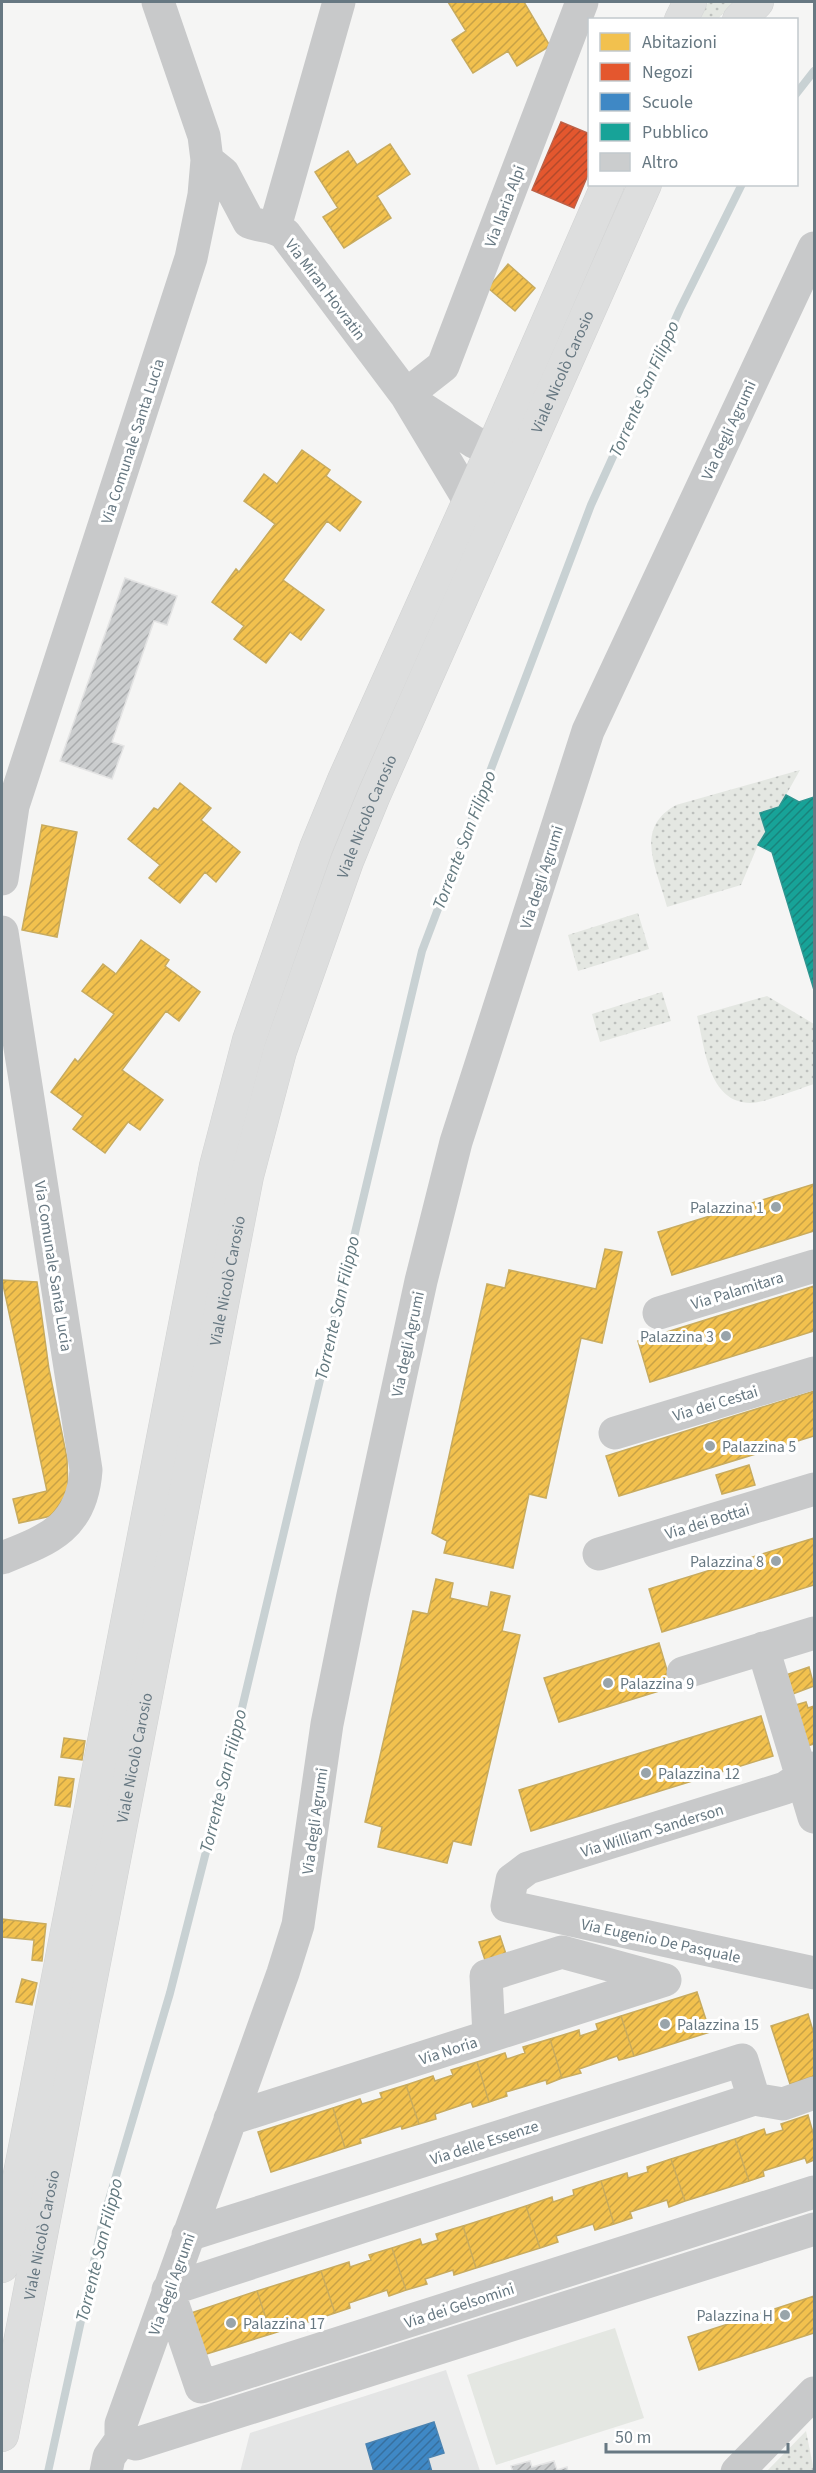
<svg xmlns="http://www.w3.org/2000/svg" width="816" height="2473" font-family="'Source Sans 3',sans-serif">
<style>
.built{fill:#e4e5e5}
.grass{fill:url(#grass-dots)}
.garden{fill:#e4e7e2}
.homes{fill:url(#homes-hatch);stroke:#c8ab5e;stroke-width:1.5}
.shops{fill:url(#shops-hatch);stroke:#be6147;stroke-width:1.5}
.schools{fill:url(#schools-hatch);stroke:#4b83b1;stroke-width:1.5}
.public{fill:url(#public-hatch);stroke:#2f9691;stroke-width:1.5}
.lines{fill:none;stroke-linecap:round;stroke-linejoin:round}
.stream{stroke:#c8d1d3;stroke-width:8}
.building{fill:url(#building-hatch);stroke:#e4e4e4;stroke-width:1.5}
.major-casing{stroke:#d1d2d2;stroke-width:34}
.minor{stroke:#c8c9ca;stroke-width:33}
.major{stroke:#dddede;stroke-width:33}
.poi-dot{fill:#99a4aa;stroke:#fff;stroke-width:2}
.labels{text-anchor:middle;stroke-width:6;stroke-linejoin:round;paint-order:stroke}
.street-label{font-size:16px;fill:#677882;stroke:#fff}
.poi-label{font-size:16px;fill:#677882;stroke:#fff;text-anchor:start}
.water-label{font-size:18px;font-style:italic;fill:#63797f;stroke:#fff}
</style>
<defs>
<pattern id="grass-dots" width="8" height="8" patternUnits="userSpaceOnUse" patternTransform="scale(1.5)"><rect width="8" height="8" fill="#e4e7e2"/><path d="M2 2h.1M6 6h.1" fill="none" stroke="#bdc0bd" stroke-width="1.8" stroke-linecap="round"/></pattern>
<pattern id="homes-hatch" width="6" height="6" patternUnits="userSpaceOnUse" patternTransform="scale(1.5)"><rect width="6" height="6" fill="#f2c14e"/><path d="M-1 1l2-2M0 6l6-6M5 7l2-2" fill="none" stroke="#c8a246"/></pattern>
<pattern id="shops-hatch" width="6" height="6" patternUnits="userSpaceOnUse" patternTransform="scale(1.5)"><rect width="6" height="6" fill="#e4572e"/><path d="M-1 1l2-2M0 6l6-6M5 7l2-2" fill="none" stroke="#b34a2c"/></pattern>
<pattern id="schools-hatch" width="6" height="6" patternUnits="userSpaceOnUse" patternTransform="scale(1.5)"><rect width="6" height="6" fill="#3f88c5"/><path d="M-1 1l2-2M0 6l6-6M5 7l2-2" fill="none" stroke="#376f9e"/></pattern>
<pattern id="public-hatch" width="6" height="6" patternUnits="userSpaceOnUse" patternTransform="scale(1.5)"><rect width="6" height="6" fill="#17a398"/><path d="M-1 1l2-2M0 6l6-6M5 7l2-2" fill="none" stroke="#19837c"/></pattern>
<pattern id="building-hatch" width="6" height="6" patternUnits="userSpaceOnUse" patternTransform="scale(1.5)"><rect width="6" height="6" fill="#cbcdce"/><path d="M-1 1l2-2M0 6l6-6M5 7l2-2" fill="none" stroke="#a9abad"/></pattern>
</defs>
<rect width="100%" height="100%" fill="#f5f5f4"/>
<path class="built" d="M446,2370l34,101 -240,1 10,-39z"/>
<path class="grass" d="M708,2h25l-15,17 -18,1z
M800,770l-42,75 -17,40 -74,22c-10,-39 -34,-78 9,-102z
M638,913l11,36 -71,22 -10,-36z
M662,992l9,29 -71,21 -8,-28z
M767,996l47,28v60c-16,5 -47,18 -63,19 -43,0 -46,-56 -54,-87z
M806,2431l8,40h-47z"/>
<path class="garden" d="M615,2328l29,90 -148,47 -29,-90z"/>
<path class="homes" d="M448,2h76l26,44 -33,20 -9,-15 -35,22 -21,-33 14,-9z
M390,144l20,30 -33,22 14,22 -47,30 -21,-31 15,-9 -23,-36 33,-21 9,14z
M508,264l27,24 -20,23 -27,-23z
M302,450l28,20 -4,6 35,26 -21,29 -13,-10 -44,59 41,30 -23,30 -11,-8 -24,31 -32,-24 10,-13 -32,-24 24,-33 3,3 36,-48 -31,-23 20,-27 13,10z
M180,783l31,25 -10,12 39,32 -24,30 -11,-10 -25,31 -31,-25 11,-13 -32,-26 26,-31 4,2z
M42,825l35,7 -20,105 -35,-7z
M141,940l28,20 -4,6 35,26 -21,29 -13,-10 -44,59 41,30 -23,30 -12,-8 -23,31 -32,-24 10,-13 -32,-24 24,-33 3,3 36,-48 -32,-23 21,-27 13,10z
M814,1184v47l-142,44 -14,-43z
M605,1249l17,3 -20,91 -21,-5 -35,160 -17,-4 -16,74 -69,-15 3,-12 -15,-8 55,-249 18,4 4,-18 87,19z
M2,1280l35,2 12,87 18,89 1,34 -17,24 -32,7 -6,-24 34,-8z
M814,1286v45l-164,51 -12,-41z
M814,1391v45l-195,60 -13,-40z
M749,1465l6,20 -33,9 -6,-19z
M814,1538v47l-152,47 -13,-43z
M436,1579l17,4 -3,15 38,9 3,-15 19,4 -8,35 18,4 -49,210 -18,-4 -6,22 -69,-16 4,-20 -17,-5 48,-211 15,3z
M659,1643l13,44 -113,35 -15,-44z
M809,1667l5,19 -24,9 -7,-19z
M806,1702l2,6 6,-2v38l-10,3 -12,-41z
M761,1716l12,40 -242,75 -12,-41z
M64,1738l21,3 -3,19 -21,-3z
M59,1777l15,2 -4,28 -15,-2z
M2,1919l44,5 -4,37 -10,-1 2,-20 -32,-3z
M500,1936l6,18 -21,6 -6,-18z
M22,1979l15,4 -5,22 -16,-3z
M697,1992l13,40 -76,24 -13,-40z
M808,2014l6,20v42l-24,8 -19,-58z
M621,2016l13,40 -15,4 -2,-4 -38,13 2,4 -19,5 -12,-39 29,-9 1,6 18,-6 -2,-6z
M550,2039l12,39 -15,6 -1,-4 -40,12 1,4 -18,6 -12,-40 28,-9 2,6 18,-6 -2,-6z
M477,2062l12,40 -16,5 -2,-5 -36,12 1,5 -17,5 -13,-39 27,-9 2,5 18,-6 -2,-5z
M406,2085l13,39 -17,5 -1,-3 -41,13 1,4 -16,5 -12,-40 27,-9 2,5 20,-6 -2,-5z
M333,2108l12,40 -74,24 -13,-40z
M808,2115l6,21v24l-7,3 -2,-5 -42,13 1,5 -15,5 -14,-42 29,-10 2,6 17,-5 -2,-6z
M735,2139l14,42 -64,20 -14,-42z
M671,2159l14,42 -16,6 -2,-7 -37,12 2,6 -18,6 -13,-43 26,-8 1,5 20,-6 -1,-5z
M601,2181l13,43 -19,6 -2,-6 -37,12 2,6 -18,6 -14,-42 26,-9 1,5 21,-7 -1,-5z
M526,2206l14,42 -64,20 -13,-42z
M463,2226l13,42 -22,7 -1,-5 -28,9 2,5 -21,6 -14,-42 28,-9 2,6 16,-5 -2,-6z
M392,2248l14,42 -17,6 -2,-6 -38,13 1,5 -15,5 -14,-42 28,-9 1,5 21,-7 -2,-5z
M321,2271l14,42 -64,21 -14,-43z
M257,2291l14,43 -71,22 -9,-43z
M814,2296v37l-115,37 -11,-33z"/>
<path class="shops" d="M561,122l29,12v36l-16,38 -42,-18z"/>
<path class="schools" d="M434,2422l10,31 -16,5 4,14h-58l-8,-28z"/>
<path class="public" d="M786,795l13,7 15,-5v193l-42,-138 -14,-7 8,-13 -6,-19 19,-6z"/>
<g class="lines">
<path class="stream" d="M796,94l18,-23
M48,2472l55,-252 67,-227 63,-247 189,-795 169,-446 89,-196 62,-125"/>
</g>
<path class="building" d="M125,578l52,18 -10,29 -13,-4 -42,121 12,4 -12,33 -52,-18z
M530,2461l2,6 22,-6 3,9 10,-3 1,5h-55l-2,-6z"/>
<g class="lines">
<defs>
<g id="major">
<path d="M681,20l9,-18"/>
<path d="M739,20l18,-18"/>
<path d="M2,2266l214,-1100 33,-126 67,-192 28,-68 148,-330 116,-266"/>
<path id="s1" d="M2,2435l245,-1259 33,-125 67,-190 27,-66 271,-611"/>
</g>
</defs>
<use href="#major" class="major-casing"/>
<path class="minor" d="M207,160l16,13 26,49c14,6 23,2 36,12l121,161 63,105
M275,227l64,-225
M406,395l37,-29 139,-364
M414,408h8l52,34 44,20
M2,879l11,-73 178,-548 13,-63 3,-35 -3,-24 -46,-134
M2,932l84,538c-4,57 -36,69 -84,88
M659,1313l155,-47
M615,1433l199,-60
M599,1554l215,-65
M763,1648l51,169
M683,1673l131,-40
M814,1768l-29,20 -257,80 -16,12 -5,26 307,67
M489,2036l-3,-60 76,-24 103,28
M814,2093l-31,11 -29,-5 -586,191 33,97 613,-195
M230,2119l435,-139
M188,2235l554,-175 12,39
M121,2440l15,4 678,-215
M106,2472l3,-15 12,-17v-16l162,-451 15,-48 29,-201 26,-129 68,-314 35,-139 132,-411 226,-483
M737,2472l77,-79"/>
<use href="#major" class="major"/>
</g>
<g class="poi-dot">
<circle cx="776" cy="1207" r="6"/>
<circle cx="726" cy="1336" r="6"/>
<circle cx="710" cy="1446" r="6"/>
<circle cx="776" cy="1561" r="6"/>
<circle cx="608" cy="1683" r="6"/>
<circle cx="646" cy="1773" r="6"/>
<circle cx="665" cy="2024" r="6"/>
<circle cx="785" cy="2315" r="6"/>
<circle cx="231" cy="2323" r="6"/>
</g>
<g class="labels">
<g class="street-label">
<text transform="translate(504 206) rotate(-69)" y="6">Via Ilaria Alpi</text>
<text transform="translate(326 289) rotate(53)" y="6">Via Miran Hovratin</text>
<text dy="6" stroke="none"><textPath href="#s1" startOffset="2148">Viale Nicolò Carosio</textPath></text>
<text transform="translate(728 430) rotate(-65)" y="6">Via degli Agrumi</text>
<text transform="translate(132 441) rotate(-72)" y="6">Via Comunale Santa Lucia</text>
<text dy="6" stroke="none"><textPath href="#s1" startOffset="1662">Viale Nicolò Carosio</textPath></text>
<text transform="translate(541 877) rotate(-72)" y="6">Via degli Agrumi</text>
<text transform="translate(54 1266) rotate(81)" y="6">Via Comunale Santa Lucia</text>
<text dy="6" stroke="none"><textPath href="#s1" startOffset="1176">Viale Nicolò Carosio</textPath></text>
<text transform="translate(737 1290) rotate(-17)" y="6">Via Palamitara</text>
<text transform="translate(407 1344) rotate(-78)" y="6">Via degli Agrumi</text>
<text transform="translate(715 1403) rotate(-17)" y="6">Via dei Cestai</text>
<text transform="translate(707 1521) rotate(-17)" y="6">Via dei Bottai</text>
<text dy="6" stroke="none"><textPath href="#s1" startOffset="690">Viale Nicolò Carosio</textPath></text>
<text transform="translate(314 1821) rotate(-82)" y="6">Via degli Agrumi</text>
<text transform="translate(652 1830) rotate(-17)" y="6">Via William Sanderson</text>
<text transform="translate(661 1940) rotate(12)" y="6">Via Eugenio De Pasquale</text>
<text transform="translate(448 2050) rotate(-18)" y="6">Via Noria</text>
<text transform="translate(484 2142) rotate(-18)" y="6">Via delle Essenze</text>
<text dy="6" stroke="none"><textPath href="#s1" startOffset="204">Viale Nicolò Carosio</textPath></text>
<text transform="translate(171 2284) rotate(-70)" y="6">Via degli Agrumi</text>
<text transform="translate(459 2305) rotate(-18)" y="6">Via dei Gelsomini</text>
</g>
<g class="poi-label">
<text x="764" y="1213" text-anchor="end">Palazzina 1</text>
<text x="714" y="1342" text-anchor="end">Palazzina 3</text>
<text x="722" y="1452">Palazzina 5</text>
<text x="764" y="1567" text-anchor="end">Palazzina 8</text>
<text x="620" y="1689">Palazzina 9</text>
<text x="658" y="1779">Palazzina 12</text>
<text x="677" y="2030">Palazzina 15</text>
<text x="773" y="2321" text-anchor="end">Palazzina H</text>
<text x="243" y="2329">Palazzina 17</text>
</g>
<g class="water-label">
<text transform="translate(644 389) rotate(-66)" y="6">Torrente San Filippo</text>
<text transform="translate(464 840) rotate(-69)" y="6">Torrente San Filippo</text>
<text transform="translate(337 1308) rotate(-77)" y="6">Torrente San Filippo</text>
<text transform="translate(223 1781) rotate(-76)" y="6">Torrente San Filippo</text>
<text transform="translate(99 2250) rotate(-76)" y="6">Torrente San Filippo</text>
</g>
</g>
<rect width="816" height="2473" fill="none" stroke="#677882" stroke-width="6"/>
<rect x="588" y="18" width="210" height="168" fill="#ffffff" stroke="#c2c9cd" stroke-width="1.5"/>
<rect x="600" y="33" width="30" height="18" fill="#f2c14e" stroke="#c2c9cd" stroke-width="1.5"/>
<text x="642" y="48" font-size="18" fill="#677882">Abitazioni</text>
<rect x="600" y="63" width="30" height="18" fill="#e4572e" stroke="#c2c9cd" stroke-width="1.5"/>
<text x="642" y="78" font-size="18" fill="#677882">Negozi</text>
<rect x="600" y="93" width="30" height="18" fill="#3f88c5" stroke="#c2c9cd" stroke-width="1.5"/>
<text x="642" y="108" font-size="18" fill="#677882">Scuole</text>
<rect x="600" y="123" width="30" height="18" fill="#17a398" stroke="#c2c9cd" stroke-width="1.5"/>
<text x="642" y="138" font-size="18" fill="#677882">Pubblico</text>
<rect x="600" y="153" width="30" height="18" fill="#cbcdce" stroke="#c2c9cd" stroke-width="1.5"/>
<text x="642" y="168" font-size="18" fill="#677882">Altro</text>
<path d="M606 2443v9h182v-9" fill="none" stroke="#677882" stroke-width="3"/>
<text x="615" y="2443" font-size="18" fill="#677882" stroke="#ffffff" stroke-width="4.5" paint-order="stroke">50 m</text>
</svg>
